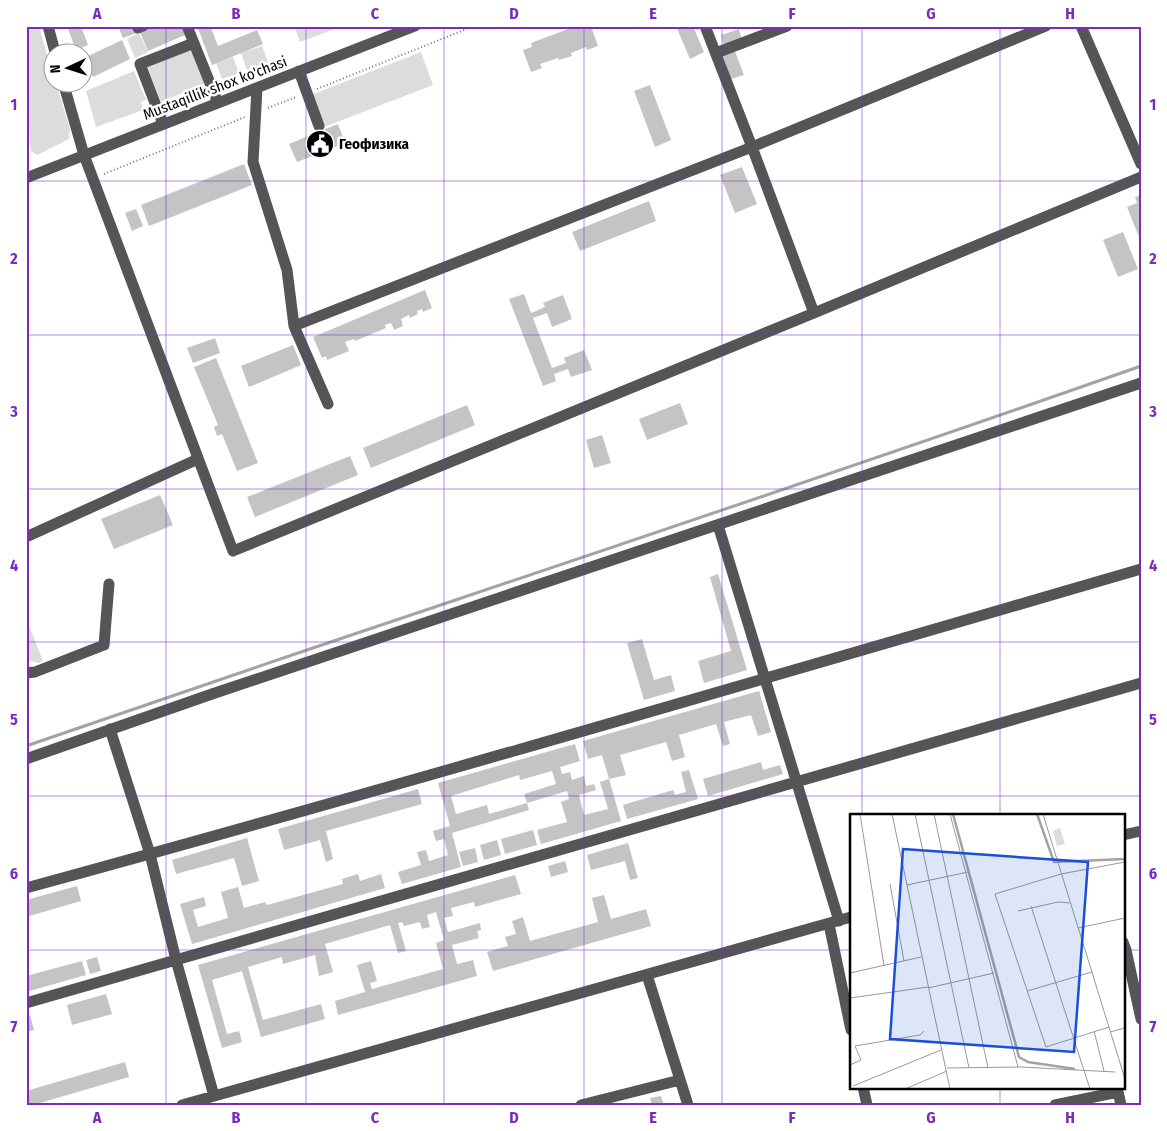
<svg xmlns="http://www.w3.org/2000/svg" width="1167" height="1131" font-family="'Fira Sans Condensed',sans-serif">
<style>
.green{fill:#dcdcdc}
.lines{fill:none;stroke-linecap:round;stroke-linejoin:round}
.stream{stroke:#a3a3a3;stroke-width:3}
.building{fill:#c4c4c4}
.path{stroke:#777;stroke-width:2;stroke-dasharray:1 2.5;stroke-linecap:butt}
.minor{stroke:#555;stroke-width:11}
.grid{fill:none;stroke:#7b2cbf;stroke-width:1;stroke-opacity:0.55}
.labels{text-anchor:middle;stroke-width:5;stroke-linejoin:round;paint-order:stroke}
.street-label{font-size:15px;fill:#000;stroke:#fff}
.poi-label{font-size:15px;font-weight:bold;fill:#000;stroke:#fff;text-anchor:start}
.inset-river{fill:none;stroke:#a3a3a3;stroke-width:2.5}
.inset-road{fill:none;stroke:#999;stroke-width:1}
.view{fill:#1d4ed8;fill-opacity:0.15;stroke:#1d4ed8;stroke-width:2.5}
.inset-edge{fill:none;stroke:#000;stroke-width:2.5}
.neatline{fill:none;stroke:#7b2cbf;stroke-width:2}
.grid-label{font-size:16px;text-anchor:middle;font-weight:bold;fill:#7b2cbf}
</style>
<rect width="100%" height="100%" fill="#fff"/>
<path class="green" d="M26,26h13l13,46v10l4,1 14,46 -1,10 -32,16 -6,-4 -1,-7 -4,-72z
M294,26h40l1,3 -35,13z
M139,33l9,19 -13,6 -8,-19z
M262,46l6,16 -21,8 -6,-17z
M189,50l2,1 14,33 -44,18 -13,-34 1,-3z
M421,52l12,33 -109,42 -13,-32z
M233,57l6,16 -17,6 -6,-16z
M134,71l12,29 -5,2 2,8 -47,17 -10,-36z
M26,618l17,43 -4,2 -13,-3z"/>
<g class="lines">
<path class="stream" d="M26,746c90,-30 179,-62 269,-92 282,-95 565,-189 846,-288"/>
</g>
<path class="building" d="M67,26h14l7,19 -12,5z
M118,26h16l3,7 -14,5z
M154,26h27l4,9 -37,16 -8,-19z
M197,26h18l-4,2 7,18 39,-16 6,14 -51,21z
M576,26h3l1,2 6,-2h5l7,20 -11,4 -1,-3 -15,6 1,3 -13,4 -1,-2 -18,6 2,4 -11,4 -8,-22 9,-3 -1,-4z
M676,26h17l11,26 -14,7z
M739,29l3,11 -18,6 -3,-11z
M122,40l8,19 -37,18 -9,-19z
M734,49l10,26 -13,4 -9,-25z
M650,85l21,55 -16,7 -21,-56z
M338,124l7,19 -48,19 -8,-18z
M244,164l8,21 -103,41 -8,-21z
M742,167l15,37 -22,9 -15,-38z
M1141,195v47l-14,-35 10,-4 -2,-6z
M649,201l7,20 -76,30 -8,-19z
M136,209l7,17 -11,5 -7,-18z
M1123,232l15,37 -20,8 -15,-37z
M425,290l7,18 -9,4 -1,-3 -5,2 1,3 -8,4 -1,-3 -8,4 2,7 -9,4 -3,-7 -6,2 1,3 -31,13 -1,-2 -9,3 4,9 -22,9 -1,-4 -4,2 -9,-21z
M524,294l7,19 14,-6 -2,-4 20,-8 9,24 -20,8 -5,-14 -14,5 19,50 14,-5 -2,-5 20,-8 8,20 -21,7 -3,-8 -14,5 2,7 -13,5 -34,-87z
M215,338l5,15 -27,10 -6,-15z
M293,345l8,20 -52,22 -8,-21z
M216,358l42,105 -21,8 -15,-37 -5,2 -3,-9 4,-2 -24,-58z
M680,403l8,21 -41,16 -8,-21z
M467,405l8,20 -104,43 -8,-20z
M602,435l9,28 -17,5 -8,-28z
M350,456l8,19 -103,42 -8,-20z
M160,495l13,30 -59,24 -13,-30z
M718,574l29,96 -43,13 -6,-22 33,-10 -21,-74z
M642,639l12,41 17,-5 4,16 -31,9 -17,-57z
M759,691l12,41 -13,4 -7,-21 -27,7 6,22 -7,2 -7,-22 -37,11 6,22 -13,4 -6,-19 -46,13 6,20 -17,4 -7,-24 -14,4 -5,-18z
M575,744l5,17 -20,6 2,7 8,-2 2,8 12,-4 2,10 8,-2 2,6 -17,5 5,20 24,-6 -8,-27 9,-3 12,42 -80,23 -4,-14 30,-8 -6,-20 8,-3 -2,-8 -40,12 -3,-9 32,-10 -4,-13 -32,9 -1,-5 -68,21 5,18 31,-9 2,9 38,-11 2,7 -77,23 9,34 -59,17 -4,-12 23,-7 -4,-13 9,-2 3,11 19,-6 -4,-16 -8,2 -3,-10 17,-5 -12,-43z
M761,762l2,8 17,-5 3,9 -75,22 -5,-17z
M689,770l9,29 -71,20 -4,-14 50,-15 2,5 11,-3 -5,-20z
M418,789l4,15 -96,27 7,28 -7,3 -6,-22 -36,10 -6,-21z
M533,830l4,15 -32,9 -4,-15z
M247,838l12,43 -17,5 -8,-28 -58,16 -4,-14z
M497,840l4,15 -17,5 -4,-15z
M628,843l10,35 -8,2 -5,-19 -34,9 -4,-15z
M475,848l3,14 -15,4 -4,-14z
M565,861l3,11 -17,5 -3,-11z
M358,874l2,7 21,-7 4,14 -193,56 -12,-40 24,-7 2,9 -13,4 5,17 30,-9 -7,-26 17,-5 6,21 21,-6 2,3 76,-21 -1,-5z
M515,875l6,19 -46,13 -1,-5 -23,6 2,8 -9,2 4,14 32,-9 1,7 -4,1 2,7 -27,7 5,19 16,-4 4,16 -139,39 -3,-14 30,-9 -8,-27 14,-4 6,20 -7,2 2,6 71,-20 -7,-26 8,-3 -8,-28 -9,3 3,12 -8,2 -2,-7 -16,4 -2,-4 -4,1 8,28 -8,2 -8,-28 -65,19 8,28 -14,4 -4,-21 -32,9 -1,-7 -34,10 15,53 58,-16 4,15 -64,18 -19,-66 -30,9 15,54 12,-3 3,11 -20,6 -24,-83z
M77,886l4,15 -55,16v-17z
M604,895l7,24 35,-10 5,17 -158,45 -6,-19 21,-6 -3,-9 11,-3 -4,-13 11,-4 7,24 68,-19 -6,-24z
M97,957l4,14 -11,3 -4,-14z
M82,961l4,14 -60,17v-16z
M106,994l6,20 -40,11 -5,-20z
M30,1015l4,15 -8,2v-16z
M125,1062l4,15 -96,28h-7v-14z
M661,1096l3,9h-12l-2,-7z"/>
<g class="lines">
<path class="path" d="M317,89l157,-63
M268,108l28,-11
M104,174l141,-57"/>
<path class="minor" d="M48,26l7,26
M137,26l1,2 5,-2
M187,26l31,77
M705,26l47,121 62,166
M1081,26l60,138
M716,53l71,-27
M299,71l20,55
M63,82l21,73 149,396 581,-238 327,-136
M257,88l-4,74 34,108 7,56 34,78
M163,124l-23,-60 54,-21
M26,178l389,-152
M294,326l458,-179 294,-121
M718,525l121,396
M26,537l172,-78
M26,673l9,-1 69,-27 5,-61
M110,729l40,125 26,106 38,136
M26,759l186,-65 929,-311
M1123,835l18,-4
M26,888c373,-102 744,-211 1115,-319
M829,924l22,106
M1123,942l3,8 15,69
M647,975l41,130
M26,1003l1115,-320
M863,1087l4,18
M1117,1087l4,18
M182,1105l669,-188
M581,1105l99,-25
M1055,1105l63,-13"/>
</g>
<path class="grid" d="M166,26v1079M306,26v1079M444,26v1079M584,26v1079M722,26v1079M862,26v789M1000,26v789M26,181h1115M26,335h1115M26,489h1115M26,642h1115M26,796h1115M26,950h825M1123,950h18M862,1087v18M1000,1087v18"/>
<defs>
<symbol id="civic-disc" viewBox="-11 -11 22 22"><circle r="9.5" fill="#000" stroke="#fff"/><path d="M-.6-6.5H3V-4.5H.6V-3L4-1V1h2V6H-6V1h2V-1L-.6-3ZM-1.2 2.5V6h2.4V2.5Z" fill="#fff"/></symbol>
</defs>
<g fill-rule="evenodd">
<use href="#civic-disc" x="304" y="128" width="32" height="32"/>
</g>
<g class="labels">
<g class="street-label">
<text transform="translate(215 88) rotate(-21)" y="5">Mustaqillik shox ko'chasi</text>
</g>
<g class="poi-label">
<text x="339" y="149">Геофизика</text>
</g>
</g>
<g transform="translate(850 814)">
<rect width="275" height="275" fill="#fff"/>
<path d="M210,14l5,16 -8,2 -4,-15z" fill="#dcdcdc"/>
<path class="inset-river" d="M103,0l66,243 9,5 47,7M187,0l17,48 71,-3"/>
<path class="inset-road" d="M10,0l24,152M42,0l58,275M65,0l54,254M84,0l54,254M100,0l68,253M193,0l82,265M40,70l14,77M57,71l61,-13M181,92l59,183M168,97l40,-9 12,1M228,114l47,-10M0,159l71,-16M78,174l66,-15M177,177l65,-19M0,184l78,-11M259,213l-63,20 -51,-153 66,-20 64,-12M244,217l10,40M260,218l15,-4M0,251l11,-5 -6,-14 65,-11 4,-4M97,254l74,-1 94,5M3,272l88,-36M55,275l42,-18"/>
<path class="view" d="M53,35l185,13 -14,190 -184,-13z"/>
<rect width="275" height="275" class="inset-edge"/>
</g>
<rect width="1167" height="1131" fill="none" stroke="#ffffff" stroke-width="55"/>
<g transform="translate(68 68) rotate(266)"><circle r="24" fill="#ffffff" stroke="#999999"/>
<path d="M0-4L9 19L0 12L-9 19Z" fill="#000000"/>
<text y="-8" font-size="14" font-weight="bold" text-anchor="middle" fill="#000000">N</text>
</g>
<rect x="28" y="28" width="1112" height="1076" class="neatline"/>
<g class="grid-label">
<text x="97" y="19">A</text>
<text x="236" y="19">B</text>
<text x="375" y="19">C</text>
<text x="514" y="19">D</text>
<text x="653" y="19">E</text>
<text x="792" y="19">F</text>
<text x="931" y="19">G</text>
<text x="1070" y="19">H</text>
<text x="14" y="110">1</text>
<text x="1153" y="110">1</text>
<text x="14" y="264">2</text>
<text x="1153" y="264">2</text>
<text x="14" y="417">3</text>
<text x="1153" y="417">3</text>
<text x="14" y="571">4</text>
<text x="1153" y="571">4</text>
<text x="14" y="725">5</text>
<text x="1153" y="725">5</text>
<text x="14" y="879">6</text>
<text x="1153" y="879">6</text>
<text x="14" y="1032">7</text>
<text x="1153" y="1032">7</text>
<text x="97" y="1123">A</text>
<text x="236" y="1123">B</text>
<text x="375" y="1123">C</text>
<text x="514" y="1123">D</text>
<text x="653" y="1123">E</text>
<text x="792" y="1123">F</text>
<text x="931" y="1123">G</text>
<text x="1070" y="1123">H</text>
</g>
</svg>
